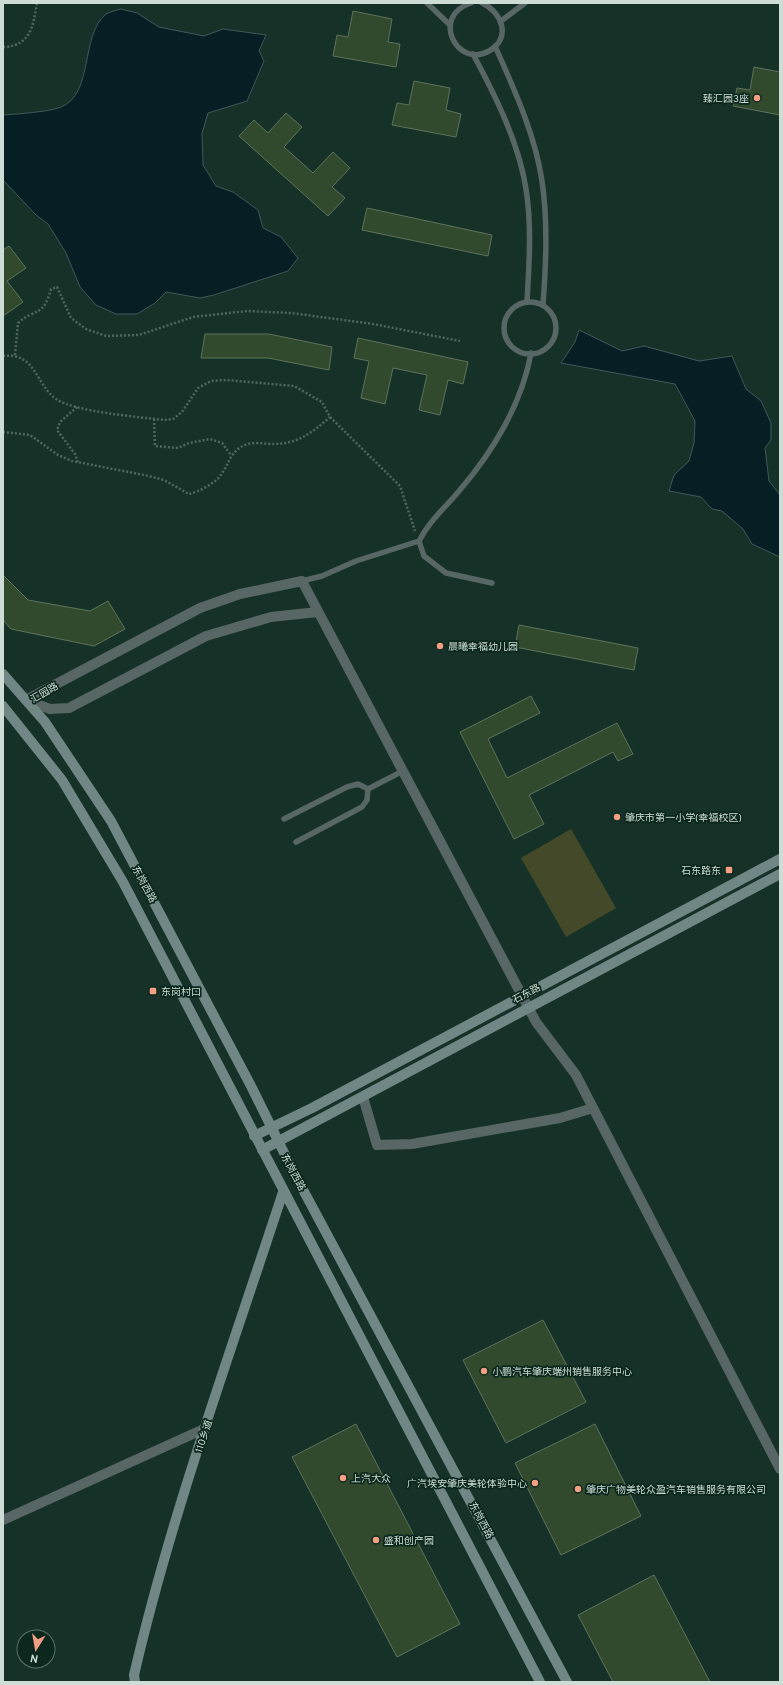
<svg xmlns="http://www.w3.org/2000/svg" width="783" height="1685" font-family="Overpass,'Noto Sans SC',sans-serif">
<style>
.green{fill:#444929}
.water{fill:#051f25;stroke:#41585a}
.building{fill:#31492d;stroke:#5f725c}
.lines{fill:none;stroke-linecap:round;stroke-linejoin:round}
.path{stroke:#4f675e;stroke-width:2.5;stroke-dasharray:2 2;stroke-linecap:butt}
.lane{stroke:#586666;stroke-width:5.5}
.street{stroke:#586666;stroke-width:10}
.secondary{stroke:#708786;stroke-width:10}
.poi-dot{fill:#f39f84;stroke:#0c281e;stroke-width:1.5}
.labels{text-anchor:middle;stroke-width:3.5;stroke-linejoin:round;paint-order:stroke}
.poi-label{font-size:10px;fill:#cdddd5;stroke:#0c281e;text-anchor:start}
.street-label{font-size:10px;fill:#cdddd5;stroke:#0c281e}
</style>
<rect width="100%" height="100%" fill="#163228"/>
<path class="green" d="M571,829l45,79 -50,29 -45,-79z"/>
<path class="water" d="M121,9l16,4 22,14 45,9 19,-7 43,6 -7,16 5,10 -17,40 -39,12 -6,20 1,32 13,21 17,6 25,18 5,18 18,9 17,21 -10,13 -74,24 -14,3 -34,-6 -11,11 -18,11h-21l-20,-9 -16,-18 -14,-34 -18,-29 -12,-9 -33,-35v-65c14,-1 46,-3 58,-8 33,-13 19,-72 45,-93 4,-2 10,-4 15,-5z
M579,330l43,21 22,-5 55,15 33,-5 14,33 15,12 10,22v17l-6,8 4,33 11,14v62l-28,-13 -9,-15 -21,-18 -10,-2 -11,-12 -32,-6 5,-16 15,-14 5,-18 1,-22 -20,-37 -114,-21 14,-21z"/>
<path class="building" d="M353,11l39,8 -4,23 12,2 -4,23 -63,-11 4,-21 11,2z
M754,67l26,5v43l-47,-9 4,-18 13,2z
M414,81l36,7 -4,22 15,4 -5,23 -64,-12 5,-22 12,2z
M286,113l16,14 -18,20 29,26 20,-21 17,16 -18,19 13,11 -17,18 -89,-80 15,-16 14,13z
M367,208l125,27 -4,21 -126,-26z
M9,246l17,22 -19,13 16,21 -20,14v-66z
M205,334h64l63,13 -3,23 -61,-12h-67z
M358,338l110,24 -5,22 -15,-4 -8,35 -21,-5 8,-35 -34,-7 -8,36 -24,-6 8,-37 -15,-3z
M3,575l25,25 62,11 18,-10 17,28 -31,17 -83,-17 -8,-9z
M519,625l119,23 -4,22 -119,-23z
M531,696l9,17 -52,26 19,39 110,-55 16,31 -15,7 -5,-9 -84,43 15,29 -30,15 -54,-107z
M543,1320l43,82 -80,41 -43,-83z
M356,1424l104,200 -63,33 -105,-200z
M595,1424l46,92 -80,39 -46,-92z
M654,1575l56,107h-97l-35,-67z"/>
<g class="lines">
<path class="path" d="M3,47c28,-1 30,-21 34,-44
M15,355l3,-32c18,-16 25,-5 33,-34l6,-2 14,31 15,11 20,7 33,-1 54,-18 54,-6 44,2 82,11 87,17
M3,356c33,-4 32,28 53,43 19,13 84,18 108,21l9,-1 9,-7 16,-24 13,-7 16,-1 67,6 28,16 8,15 70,69 15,45
M77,407l-17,15 -3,8 18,24 3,8
M154,419l1,27 23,2 11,-5 21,-4 12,4 9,12
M3,432l27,3 28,20 14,6 77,15 15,4 25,14c9,-2 25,-10 31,-18 10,-12 9,-25 27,-32 7,-2 19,0 27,0 24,0 39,-12 56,-27"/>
<path class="lane" d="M427,3l23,22
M471,3c-41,13 -14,66 18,48 23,-13 13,-39 -7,-48
M501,21l24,-18
M495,46c19,43 40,88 47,135 6,41 4,83 1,124
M473,54c22,41 46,89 53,135 6,38 3,76 1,113
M504 328a26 26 0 1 1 52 0a26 26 0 1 1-52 0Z
M302,581l20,-5 34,-15 63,-20
M492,583l-46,-10 -22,-17 -5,-15c10,-20 26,-33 40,-50 33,-38 63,-87 72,-138
M368,789l35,-18
M284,819l63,-32 11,-3 10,5 -1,11 -5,7 -66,35"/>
<path class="street" d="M26,700l174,-92 40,-14 62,-13 234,441 40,53 204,394
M26,700l24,9 19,-1 137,-72 65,-19 47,-5
M363,1097l14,48 35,-1 148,-26 33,-10
M3,1520l203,-92"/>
<path class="secondary" d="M3,674l42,48 66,99 141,267 41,83 274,511
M3,706l59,74 61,102 417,800
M254,1136l58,-28 468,-249
M262,1150l518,-276
M135,1682l-1,-7c38,-164 97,-323 149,-483"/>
</g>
<g class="poi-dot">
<circle cx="757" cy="98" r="4"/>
<circle cx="440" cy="646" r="4"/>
<circle cx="617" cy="817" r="4"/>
<rect x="725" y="866" width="8" height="8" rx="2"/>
<rect x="149" y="987" width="8" height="8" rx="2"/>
<circle cx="484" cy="1371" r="4"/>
<circle cx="343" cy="1478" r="4"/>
<circle cx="535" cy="1483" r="4"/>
<circle cx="578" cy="1489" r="4"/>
<circle cx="376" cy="1540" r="4"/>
</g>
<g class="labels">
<g class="poi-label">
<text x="749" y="102" text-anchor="end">臻汇园3座</text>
<text x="448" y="650">晨曦幸福幼儿园</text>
<text x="625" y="821">肇庆市第一小学(幸福校区)</text>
<text x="721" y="874" text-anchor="end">石东路东</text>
<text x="161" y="995">东岗村口</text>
<text x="492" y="1375">小鹏汽车肇庆端州销售服务中心</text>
<text x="351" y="1482">上汽大众</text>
<text x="527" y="1487" text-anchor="end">广汽埃安肇庆美轮体验中心</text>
<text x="586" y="1493">肇庆广物美轮众盈汽车销售服务有限公司</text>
<text x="384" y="1544">盛和创产园</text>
</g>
<g class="street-label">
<text transform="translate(44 692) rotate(-30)" y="4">汇园路</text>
<text transform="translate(145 884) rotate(62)" y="4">东岗西路</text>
<text transform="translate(526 993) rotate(-28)" y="4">石东路</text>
<text transform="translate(294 1172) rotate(62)" y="4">东岗西路</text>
<text transform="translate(203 1436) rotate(-72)" y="4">110乡道</text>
<text transform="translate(482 1520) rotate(62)" y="4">东岗西路</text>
</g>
</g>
<rect width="783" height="1685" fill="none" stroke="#cdddd5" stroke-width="8"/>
<g transform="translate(36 1649) rotate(191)"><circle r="19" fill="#0c281e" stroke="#597067"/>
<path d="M0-3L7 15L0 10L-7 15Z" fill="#f39f84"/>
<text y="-6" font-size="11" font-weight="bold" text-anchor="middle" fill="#cdddd5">N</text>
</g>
</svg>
